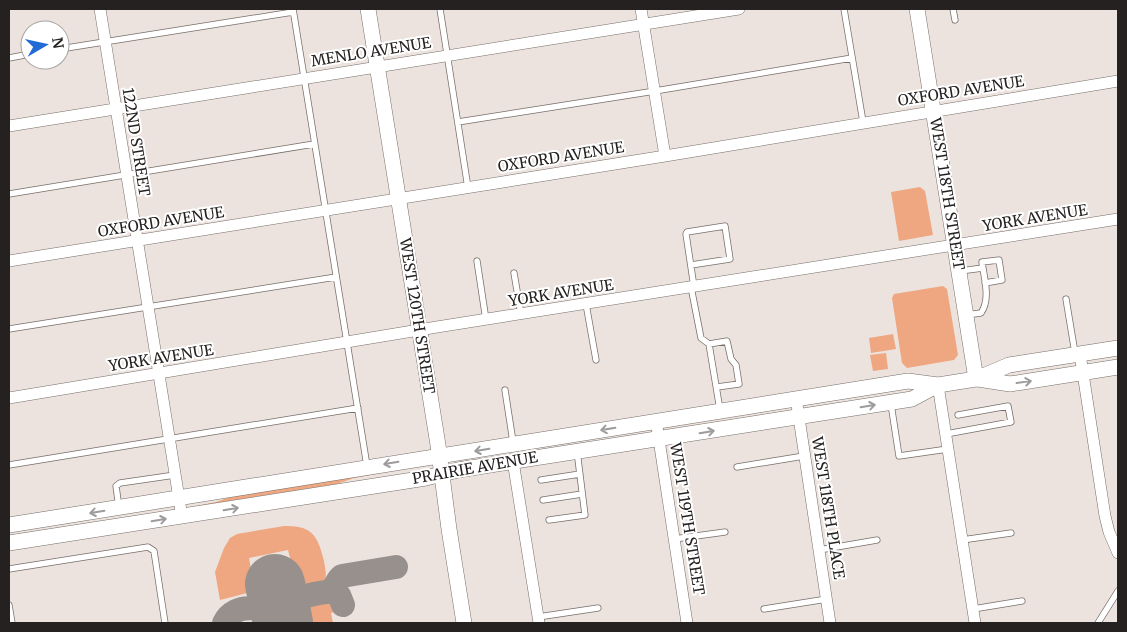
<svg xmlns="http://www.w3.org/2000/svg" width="1127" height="632" font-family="Merriweather,serif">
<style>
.green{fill:#eea781}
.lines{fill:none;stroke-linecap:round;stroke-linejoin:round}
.taxiway{stroke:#97908c;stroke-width:24}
.runway{stroke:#97908c;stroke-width:60}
.lane-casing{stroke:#766e69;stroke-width:7}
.street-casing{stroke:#766e69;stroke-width:12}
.secondary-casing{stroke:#766e69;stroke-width:16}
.lane{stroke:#fff;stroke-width:5.5}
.street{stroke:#fff;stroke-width:11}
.secondary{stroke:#fff;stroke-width:15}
.oneway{stroke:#9d9b9b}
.labels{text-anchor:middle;stroke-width:4;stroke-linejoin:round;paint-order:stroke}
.street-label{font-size:15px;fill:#252120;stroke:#fff}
</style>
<rect width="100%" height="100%" fill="#ede3de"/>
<path class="green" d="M920,187l5,4 8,44 -34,6 -8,-49z
M943,286l4,3 11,66 -4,5 -47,8 -5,-5 -10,-65 2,-4z
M893,334l3,15 -25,4 -2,-15z
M886,353l2,16 -15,2 -3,-16z
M420,466l-66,12 -17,6 -146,23 25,-5 14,-5z
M284,526c28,-1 34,10 40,35 1,8 4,15 -1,23l-18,5 -8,-3 -9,-36 -39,8 6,33 -35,9 -5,-28 9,-24 6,-10 7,-4z
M322,600c9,0 11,5 12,12l-3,1 2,10h-24l-2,-9 -5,1 -1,-6 7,-6z"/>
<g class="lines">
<path class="taxiway" d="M329,592c7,-4 7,-12 13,-16l54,-9
M224,623c11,-22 43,-17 56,0
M285,623c-1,-23 10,-25 29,-29 7,-1 13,-3 20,-2l5,3 4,10"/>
<path class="runway" d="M275,584l8,39"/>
<defs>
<path id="lane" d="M293,9l74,457
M440,9l28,179
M844,9l19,113
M953,9l2,11
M60,49l233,-37
M9,58l21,-4
M458,122l197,-31 197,-33
M9,194l305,-50
M477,261l9,59
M691,265l39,-6 -5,-33 -38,6 -1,2 8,53
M960,271l23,-3
M514,273l7,41
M691,287l10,51 8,6 18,-3 4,18 5,6 3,19 -22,3
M1066,299l9,54
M586,304l10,56
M966,315l15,-2c10,-14 3,-35 1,-51l17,-2 3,20 -17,3
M9,329l327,-52
M709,344l11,66
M505,390l8,52
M891,404l8,52 49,-7
M946,434l65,-12 -3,-16 -50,9
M9,465l349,-57
M737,467l67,-11
M541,480l39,-6
M543,500l39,-6
M119,508l-3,-22 4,-3 55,-8
M549,520l36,-5 -8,-64
M674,539l51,-7
M962,540l49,-7
M819,550l58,-10
M9,569l139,-22 6,4 11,72
M9,605l3,18
M764,609l63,-10
M973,609l49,-8
M538,617l60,-9
M1098,623l20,-32"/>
<path id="street" d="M100,9l82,508
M641,9l24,147
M9,126l730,-117
M9,261l656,-105 453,-75
M1080,354l25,162 4,16 9,21
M938,385l37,238
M9,398l428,-71 681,-108
M796,398l34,225
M656,420l31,203
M513,461l26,162"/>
<path id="secondary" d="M368,9l70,436 11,84 15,94
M917,9l59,370
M978,379l32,5 108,-17
M9,525l899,-144 30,4 38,-6 33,-14 109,-17
M9,543l417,-65 32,-8 454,-71 26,-14"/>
</defs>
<use href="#lane" class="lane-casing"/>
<use href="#street" class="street-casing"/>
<use href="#secondary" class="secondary-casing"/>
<use href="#lane" class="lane"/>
<use href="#street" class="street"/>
<use href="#secondary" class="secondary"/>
</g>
<defs><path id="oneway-shaft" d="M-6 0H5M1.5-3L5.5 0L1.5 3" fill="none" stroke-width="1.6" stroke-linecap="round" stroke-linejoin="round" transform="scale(1.25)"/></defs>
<g class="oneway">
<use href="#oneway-shaft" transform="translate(1024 382) rotate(-8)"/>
<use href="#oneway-shaft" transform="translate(868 406) rotate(-9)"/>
<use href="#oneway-shaft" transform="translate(608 429) rotate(170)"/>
<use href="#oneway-shaft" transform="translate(707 432) rotate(-9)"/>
<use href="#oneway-shaft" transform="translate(482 450) rotate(171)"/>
<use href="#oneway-shaft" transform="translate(391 463) rotate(171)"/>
<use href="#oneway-shaft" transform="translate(231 509) rotate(-9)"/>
<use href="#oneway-shaft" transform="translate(97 512) rotate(171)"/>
<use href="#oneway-shaft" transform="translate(159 520) rotate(-9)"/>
</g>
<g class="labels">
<g class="street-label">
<text transform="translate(371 52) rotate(-9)" y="5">MENLO AVENUE</text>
<text transform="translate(961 91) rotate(-9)" y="5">OXFORD AVENUE</text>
<text transform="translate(136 142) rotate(81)" y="5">122ND STREET</text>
<text transform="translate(561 157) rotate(-9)" y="5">OXFORD AVENUE</text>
<text transform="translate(947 194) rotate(81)" y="5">WEST 118TH STREET</text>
<text transform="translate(1035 218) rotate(-9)" y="5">YORK AVENUE</text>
<text transform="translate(161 222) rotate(-9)" y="5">OXFORD AVENUE</text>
<text transform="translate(561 293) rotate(-9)" y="5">YORK AVENUE</text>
<text transform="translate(417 316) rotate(81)" y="5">WEST 120TH STREET</text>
<text transform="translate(161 358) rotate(-9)" y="5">YORK AVENUE</text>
<text transform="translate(475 468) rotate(-10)" y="5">PRAIRIE AVENUE</text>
<text transform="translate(828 508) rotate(81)" y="5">WEST 118TH PLACE</text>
<text transform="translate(687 519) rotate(81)" y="5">WEST 119TH STREET</text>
</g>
</g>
<rect width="1127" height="632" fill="none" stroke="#252120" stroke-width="20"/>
<g transform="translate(45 45) rotate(81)"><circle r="24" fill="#ffffff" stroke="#a8a6a6"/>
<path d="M0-4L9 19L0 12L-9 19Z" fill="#206bd6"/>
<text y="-8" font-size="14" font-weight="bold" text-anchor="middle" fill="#252120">N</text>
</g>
</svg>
